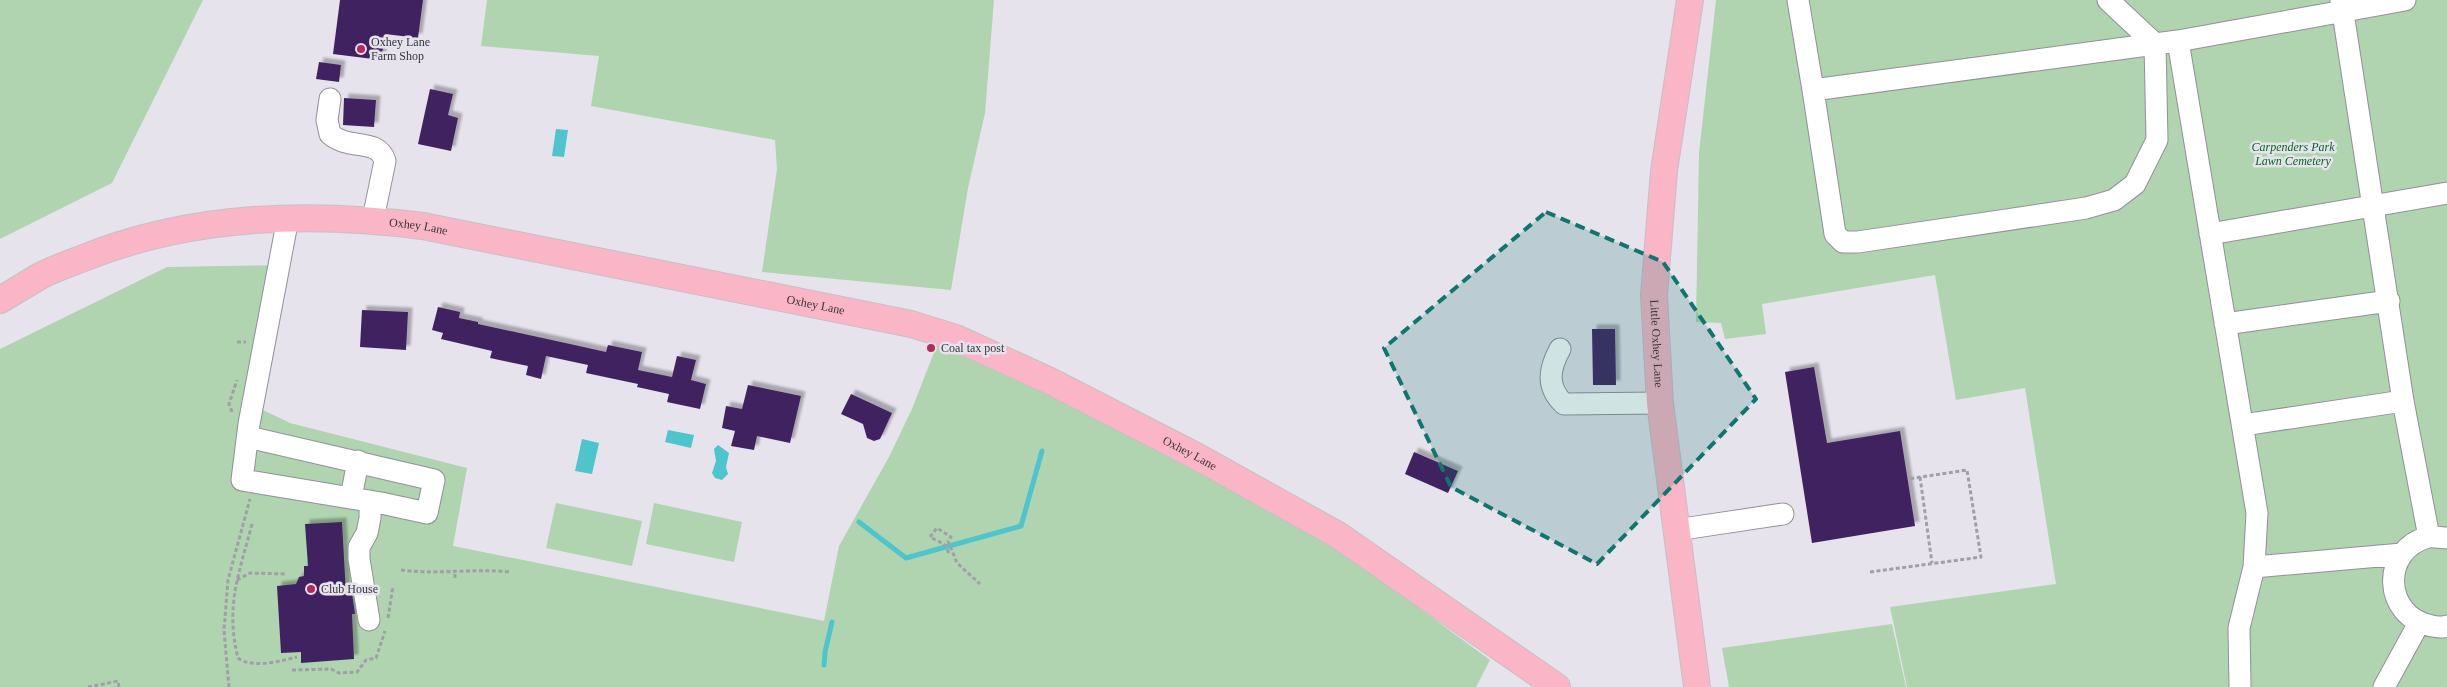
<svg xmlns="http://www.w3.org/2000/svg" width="2447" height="687" font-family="'Times New Roman',serif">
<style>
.green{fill:#afd4af}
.water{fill:#4ec4cd}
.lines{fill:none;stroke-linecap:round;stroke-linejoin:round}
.stream{stroke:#4ec4cd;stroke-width:5}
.building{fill:#3f2360;filter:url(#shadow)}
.minor-casing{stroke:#938f99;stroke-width:23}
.major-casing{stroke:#c3c2c3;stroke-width:28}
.path{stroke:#a19fa6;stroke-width:3;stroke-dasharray:4 2.5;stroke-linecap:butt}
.minor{stroke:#fff;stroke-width:21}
.major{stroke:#fab5c6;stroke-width:26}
.marked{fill:#0f766e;fill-opacity:0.2;stroke:#0f766e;stroke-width:4;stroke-dasharray:10 6;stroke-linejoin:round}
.poi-dot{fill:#b7285a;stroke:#e6e3ed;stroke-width:2}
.labels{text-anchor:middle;stroke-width:5;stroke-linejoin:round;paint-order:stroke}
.poi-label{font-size:12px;fill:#363538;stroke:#e6e3ed;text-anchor:start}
.park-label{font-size:12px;font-style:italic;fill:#04661c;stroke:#e6e3ed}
.street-label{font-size:12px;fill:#363538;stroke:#e6e3ed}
</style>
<defs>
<filter id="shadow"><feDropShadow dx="4.5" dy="-4.5" stdDeviation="1" flood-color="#0004"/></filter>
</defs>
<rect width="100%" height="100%" fill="#e6e3ed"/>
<path class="green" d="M0,0h203l-91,183 -112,56z
M487,0h507l-9,113 -17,75 -17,102 -189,-18 15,-103 -2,-29 -184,-34 8,-50 -118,-10z
M1716,0h731v687h-540l-17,-80 166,-23 -31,-196 -69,12 -21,-125 -173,29 4,30 -41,5 -4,-16 -25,-1 3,-169z
M288,265l-25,145 27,13 177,45 -14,78 371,75 15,-75 50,-89 23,-48 28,-72 354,179 196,144 -14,27h-1476v-338l167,-82z
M556,503l86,18 -10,45 -86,-18z
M654,503l88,19 -8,40 -88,-18z
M1892,624l14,63h-177l-7,-39z"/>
<path class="water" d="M556,129l12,1 -4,27 -12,-1z
M668,430l26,5 -3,13 -26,-6z
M582,439l17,4 -7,31 -17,-3z
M718,445l11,8 -3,14 2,7 -6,6 -7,-2 -3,-5 4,-12 -2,-12z"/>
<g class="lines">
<path class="stream" d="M859,522l47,36 115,-32 21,-75
M824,665l1,-13 7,-30"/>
</g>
<path class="building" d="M340,0h83l-5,38 -33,-4 -4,26 -48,-6z
M319,62l22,3 -2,17 -23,-3z
M430,89l23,5 -5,21 10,3 -7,33 -33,-7z
M344,98l32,2 -2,27 -31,-2z
M438,307l22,5 -1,6 19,4v2l92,20 36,8 2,-7 34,7 -4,18 34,7 5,-21 19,4 -5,20 15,4 -6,25 -33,-7 2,-8 -32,-7 1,-3 -52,-11 2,-8 -42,-9 -5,23 -15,-4 2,-9 -38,-8 2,-7 -51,-12 2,-6 -11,-3z
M362,310l46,2 -2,38 -46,-3z
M1592,329h23l1,56h-23z
M1814,367l13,76 73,-12 15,95 -103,17 -27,-171z
M748,385l53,11 -11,47 -33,-7 -3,14 -23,-4 4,-15 -13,-3 4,-22 16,3z
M851,394l41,19 -12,26 -6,2 -7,-3 -4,-14 -22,-10z
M1414,452l44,19 -10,22 -43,-19z
M342,522l4,72h6l2,13 1,7h-3l2,45 -53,4v-11l-20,1 -4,-67 19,-2 3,-7 5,-1v-10h4l-3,-42z"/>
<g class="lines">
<defs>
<path id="minor" d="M1798,0l15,90 342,-46
M2108,0l47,44
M2341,0l62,401 26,136
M1813,90l22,144 8,8h15l228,-34 28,-8 21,-16 22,-44 -2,-96 23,-3
M330,99l-3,21 3,14c19,17 48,3 55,27l-12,58
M2210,234l237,-41
M2225,324l164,-23
M1560,349c-11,20 -14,38 4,55l96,-1
M2243,425l160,-24
M248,437l186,43 -7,33 -46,-10 -139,-23 7,-56 39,-206
M351,498l7,-37
M1676,530l107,-16
M2447,538c-6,0 -14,-2 -19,-1 -48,13 -45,80 4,89 5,1 10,2 15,0
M2254,567l148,-13
M369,620l-10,-61v-12l8,-14 3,-15v-17
M2240,687l-1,-59 15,-61 3,-54 -79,-472 227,-41
M2384,687l35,-64"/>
<g id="major">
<path id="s1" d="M1690,0l-26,171 -10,124 6,108 37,284"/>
<path id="s2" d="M0,300c14,-8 28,-17 42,-25 12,-6 26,-11 39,-16 108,-44 227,-48 342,-33l488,98 45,14 94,43 146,75 142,79 219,152"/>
</g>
</defs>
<use href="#minor" class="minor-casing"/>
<use href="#major" class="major-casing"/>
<path class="path" d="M237,342h9
M232,412l-3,-8 8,-24
M1920,477l12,86
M252,524c-13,50 -27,82 -14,134 15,11 42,3 59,-1
M949,553l-5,-9 -14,-7 7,-9 14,9 -3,4 9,22 23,21
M401,570c37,5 74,-2 110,2
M1870,572l111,-15 -14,-87 -59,9
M455,578v-6
M237,580l13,-7 36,1
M388,618l5,-32
M292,670l39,-1 8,4 18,-1 9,-12 10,-2 9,-27
M88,687l30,-6 1,6
M229,687l-5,-57 4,-50 22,-81"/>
<use href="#minor" class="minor"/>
<use href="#major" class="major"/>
</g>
<path class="marked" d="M1546,212l117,50 93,137 -159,165 -146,-77 -67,-139z"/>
<g class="poi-dot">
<circle cx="361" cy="49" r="5"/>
<circle cx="931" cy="348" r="5"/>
<circle cx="311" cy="589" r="5"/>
</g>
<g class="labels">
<g class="poi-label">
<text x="371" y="46">Oxhey Lane<tspan x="371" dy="14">Farm Shop</tspan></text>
<text x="941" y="352">Coal tax post</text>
<text x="321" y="593">Club House</text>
</g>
<g class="park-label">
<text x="2293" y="151">Carpenders Park<tspan x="2293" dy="14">Lawn Cemetery</tspan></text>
</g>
<g class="street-label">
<text dy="4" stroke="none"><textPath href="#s2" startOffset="434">Oxhey Lane</textPath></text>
<text dy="4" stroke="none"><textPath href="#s2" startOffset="839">Oxhey Lane</textPath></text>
<text dy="4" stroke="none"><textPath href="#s1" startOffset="346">Little Oxhey Lane</textPath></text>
<text dy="4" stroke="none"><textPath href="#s2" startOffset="1244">Oxhey Lane</textPath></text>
</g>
</g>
</svg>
